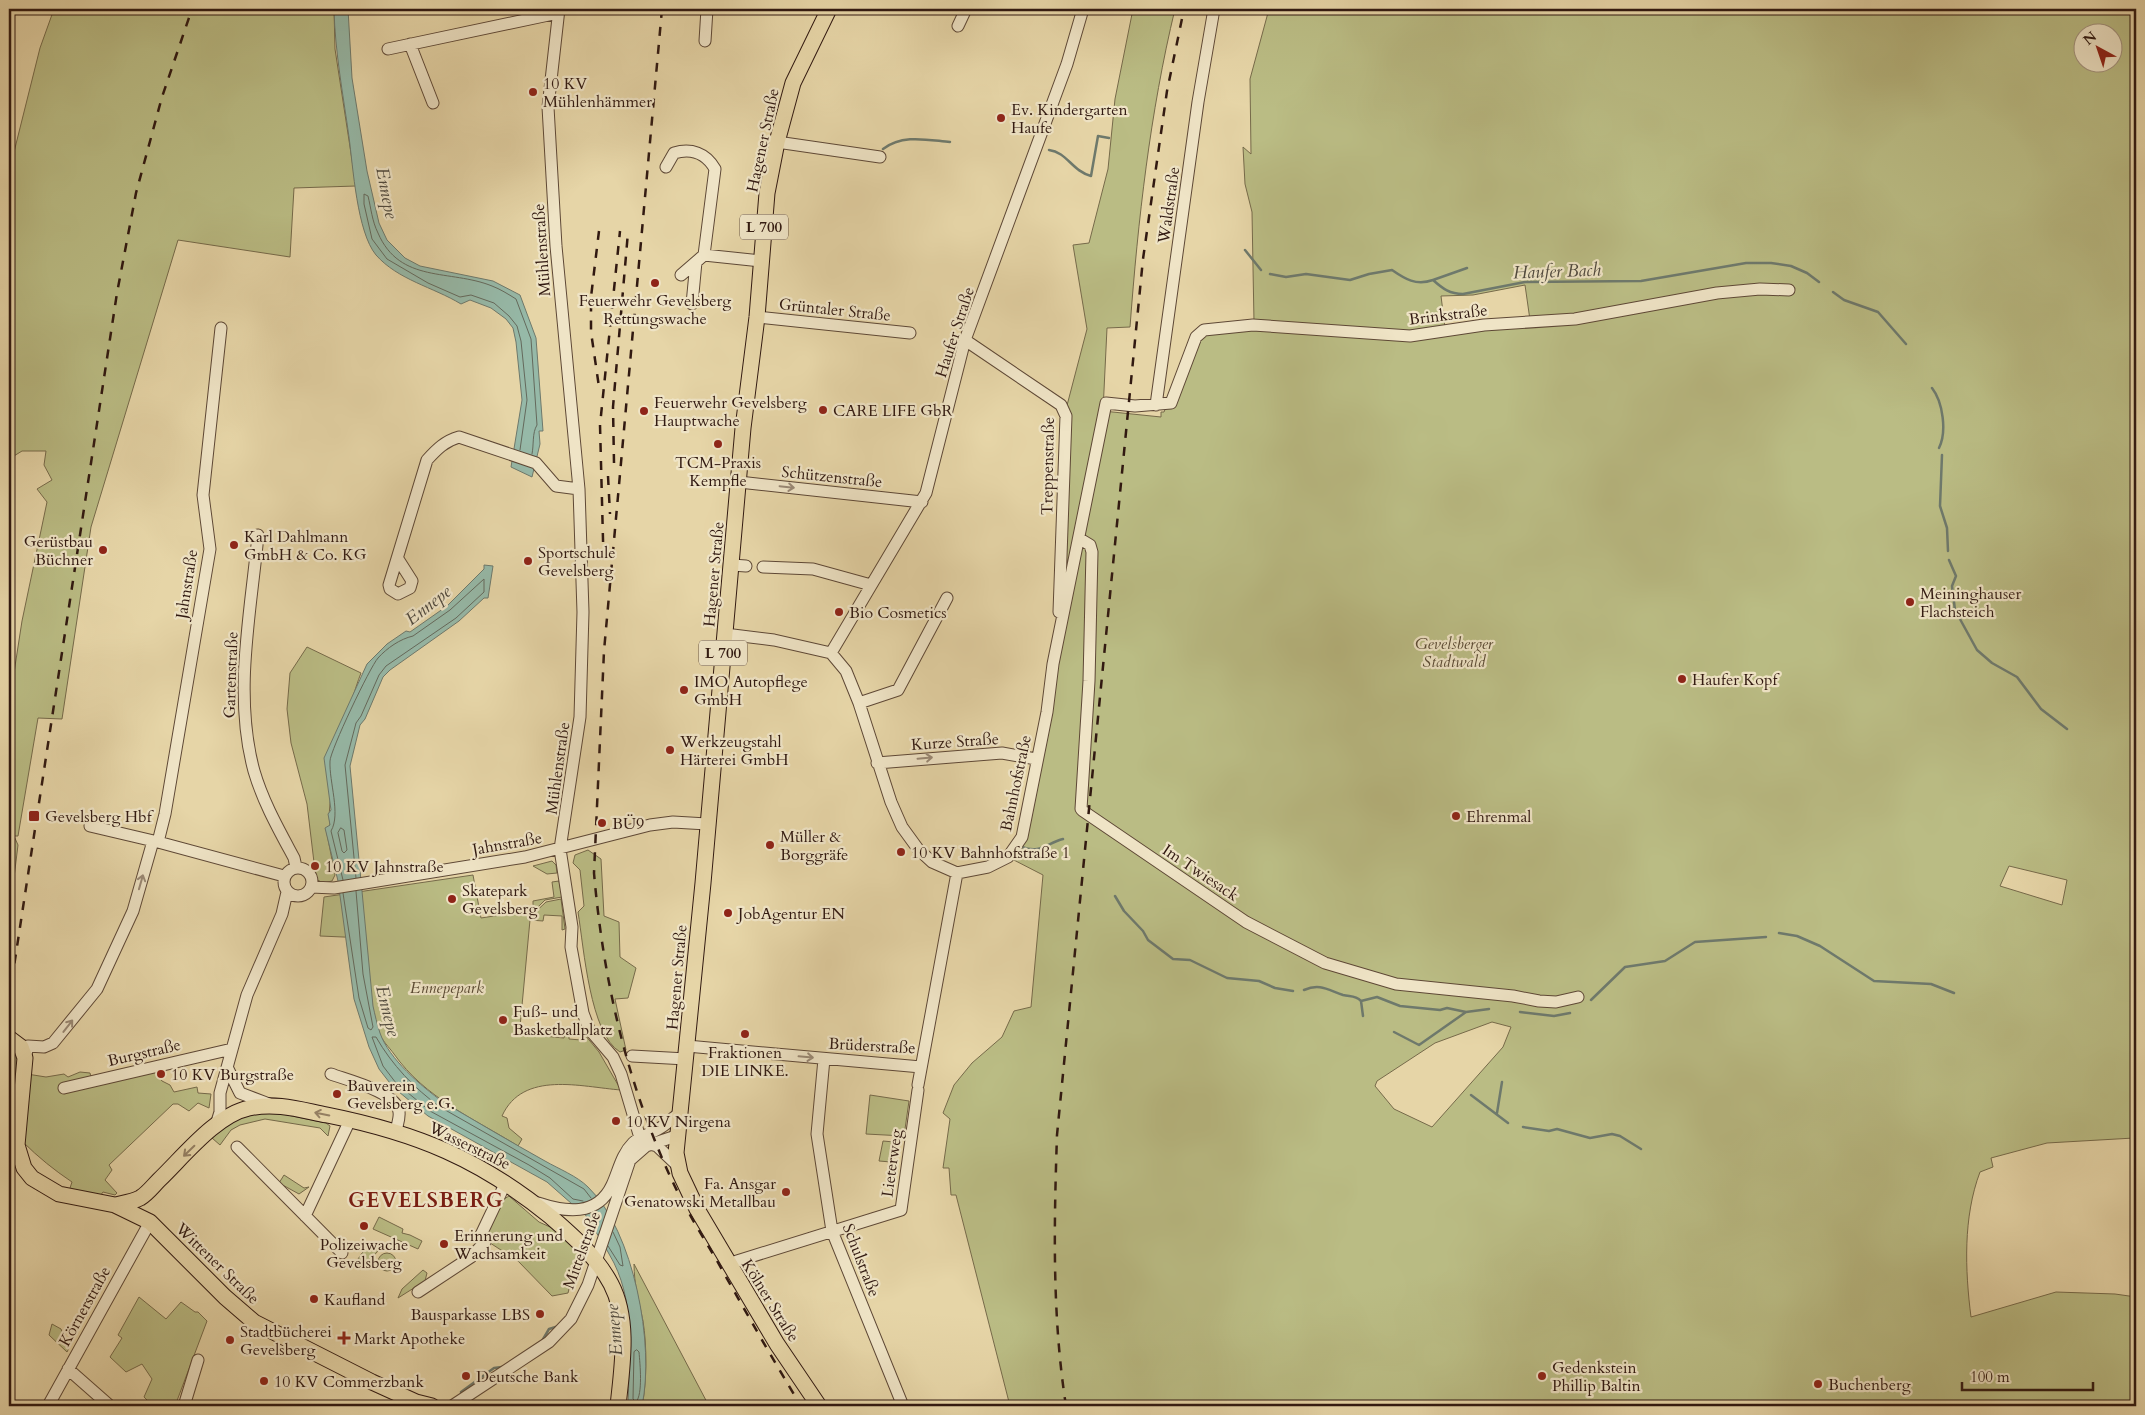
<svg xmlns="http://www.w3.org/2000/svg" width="2145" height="1415" font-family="Cardo,serif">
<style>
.green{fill:#babc84;stroke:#766a4a;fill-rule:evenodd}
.water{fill:#96b9a8;stroke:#6e796c}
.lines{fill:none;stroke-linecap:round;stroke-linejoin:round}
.shore{stroke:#64695c;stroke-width:1}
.stream{stroke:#6e796c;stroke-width:2.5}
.minor-casing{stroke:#5e4836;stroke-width:13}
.major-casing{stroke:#311911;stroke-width:17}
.minor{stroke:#efe4c6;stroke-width:11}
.major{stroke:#e6d5a7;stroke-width:15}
.rail{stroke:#311911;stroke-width:2.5;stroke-dasharray:9 9;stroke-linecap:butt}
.oneway{stroke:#9a8975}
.oneway2{stroke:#958064}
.poi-dot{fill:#8f2418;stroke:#efe4c6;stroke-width:2}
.labels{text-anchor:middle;stroke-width:4.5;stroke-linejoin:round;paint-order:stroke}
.shield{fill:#efe4c6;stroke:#6a5647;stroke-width:1}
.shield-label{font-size:15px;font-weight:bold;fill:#311911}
.poi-label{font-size:16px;fill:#311911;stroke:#efe4c6;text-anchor:start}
.street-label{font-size:16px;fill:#311911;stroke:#efe4c6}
.park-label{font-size:16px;font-style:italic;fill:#5a4a34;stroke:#efe4c6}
.water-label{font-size:18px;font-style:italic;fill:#4f493e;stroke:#efe4c6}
.district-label{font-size:21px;font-weight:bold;letter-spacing:1px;fill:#7a1f14;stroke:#efe4c6}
</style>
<rect width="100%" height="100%" fill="#e6d5a7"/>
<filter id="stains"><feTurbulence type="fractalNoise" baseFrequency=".004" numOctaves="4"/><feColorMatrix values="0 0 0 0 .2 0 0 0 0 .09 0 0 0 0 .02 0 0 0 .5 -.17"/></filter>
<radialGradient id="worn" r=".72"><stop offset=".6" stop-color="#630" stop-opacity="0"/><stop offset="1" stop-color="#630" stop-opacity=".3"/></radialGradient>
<path class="green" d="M54,9h280l1,40 21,137 -62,2 -4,69 -112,-17 -87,287 -29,192 -24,-1 -20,118h-4l4,9 -9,73v-213l13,-84 25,-119 -10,-13 15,-9 -8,-15 2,-14h-24l-13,8v-287l31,-124z
M1133,9h42c-25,104 -37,211 -45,318l-23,1 -4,83 58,6v-5h3l30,-76 60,-14 -2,-110 -7,-28 -2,-37 8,7 -1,-75 19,-70h867v1194l-2,-65 -87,5 -56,15 2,9 -13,5c-17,45 -15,98 -9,145l85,-25 59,2 21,3v109h-1126l-54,-211h-5l-2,-27h-6l7,-49 -7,-6 11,-28 18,-22 30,-26 12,-26 17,-4 12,-132 -35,-18 9,-10 41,-203 7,-231 22,-84 -14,-84 16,-2 19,-74 7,-70zM2082,32h30v30h-30zM1525,285l5,35 -85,8 -4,-32 32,-1zM2009,866l58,14 -5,25 -62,-19zM1492,1022l19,5 -8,20 -71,80 -38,-18 -19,-23 2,-5 58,-38z
M307,647l54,26c-12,30 -36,124 -31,152l-4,4 9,46 -3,6 -9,2 -7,-4 -9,-75 -16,-61 -4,-34 3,-36z
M588,850l13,9 3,57 15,6 1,35 16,11 -8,30 -13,1 11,51 -6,2c-30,-18 -36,-103 -42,-140l6,-6 -4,-36 -7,-7 2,-8z
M552,861l4,4 1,8 -10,1 -14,-8z
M473,875l8,43 52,-8v-9l21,-4 -2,-15 7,-1 3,16 -17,3 -15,15v2l16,-15 15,-3 4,30 -3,1v-14l-18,-1 -1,6 -13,-1 -10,107h3v7l41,4 1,-6h4v7l12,1 1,-6 3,1 14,17 22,38c-40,-3 -98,-20 -119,26l5,2 2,10 13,11 -4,7c-45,-28 -93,-48 -124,-92 -5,-7 -12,-13 -15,-22 -10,-29 -11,-63 -13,-94l-46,-2 4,-39z
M9,1043l9,10 -9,84z
M154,1071l8,10 8,4 4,7 23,-5 1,6 13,1 -2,14 -11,-5 -9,8 -11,-7h-5l-64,61 3,5 -7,10 12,13 -2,2 -12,-3 -3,4 -25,-2 -5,-6 2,-6c-18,-12 -34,-25 -49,-40l4,-68 19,3 18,-3 4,3 12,-5 10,1 3,12z
M870,1095l39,6 -5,35 -38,-2z
M273,1112l53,11 4,3 -2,10 -8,-8 -55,-9 -25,6 -9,5 -11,15 -8,-7 22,-22z
M883,1141l11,1 -3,20 -12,-1z
M284,1175l20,13 5,-1 -10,7 -20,-11z
M509,1196l30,26 22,10 26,25 -17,28 -2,8 -16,3 -34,-35 -31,-20 5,2 2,-5 -7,-4 17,-35z
M379,1217l24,12 -1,4 8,2 12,6 -4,8 -45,-20z
M372,1245l6,3v3l-13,14h-5l-2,-6 9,-13z
M378 1262a9 9 0 1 1 18 0a9 9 0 1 1-18 0Z
M634,1264l75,142h-67c5,-24 5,-61 1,-85 -4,-20 -9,-37 -9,-57z
M423,1270l4,3 -2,8 -27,17 4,-9z
M139,1297l27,22 15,-17 14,10h3l9,9 -32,85h-22l-9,-9 8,-18 -10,-15 -16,8 -16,-15 12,-19 -4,-3z
M52,1324l9,5 3,8 8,5 -5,10 -18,-17z"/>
<path class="water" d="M334,9h14l4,69 15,93 12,52 8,17 18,18 15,8 73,15 27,14 16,43 7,93h-4l1,13 -8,33 -21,-10 11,-67 -6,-58 -3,-14 -7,-9 -15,-11 -21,-8 -9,4c-28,-17 -63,-24 -85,-49 -19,-23 -23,-88 -27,-118 -6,-43 -14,-85 -15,-128z
M484,565l9,1 -5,32h-4l-25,23 -69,49 -7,7 -18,42 -5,6 -10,41 23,240c2,9 4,18 7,27 9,26 41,53 63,69 34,20 68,40 102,59 14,8 32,15 43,26 46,44 67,158 54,219h-14c1,-47 8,-98 -14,-143 -10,-20 -24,-39 -35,-59h-7l-25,-22 -119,-66 -35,-29 -14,-18 -10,-22 -15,-48 -16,-118 -13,-53 5,-3 -2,-11 3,-4 -7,-52 43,-94 20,-20 19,-13 4,1 37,-26 37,-37z"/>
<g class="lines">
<path class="shore" d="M520,450l7,-50 -6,-59 -4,-15 -8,-10 -15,-13 -23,-8 -11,2 -32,-14 -41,-24 -15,-20 -8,-35v-10l4,2c3,12 4,25 10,37 22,51 72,36 114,53 8,3 16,8 24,13l15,40 6,86c-5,8 -3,20 -5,29
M341,828l3,2 3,20 -3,3 -2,-2 -4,-18z
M343,880l-12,-49c10,-17 -2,-49 -1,-70 0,-10 40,-94 48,-103 9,-10 22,-19 35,-22l37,-26 34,-31v13l-28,26 -70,48 -7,9 -18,41 -5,7 -11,42 11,113
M343,893l16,105 9,30 3,2 2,-3 -10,-53 -7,-83
M583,1201l-10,-2 -23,-21 -21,-13 -99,-54 -34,-28 -13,-17 -11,-29h4c16,28 38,51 64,70l144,82 7,9
M608,1246l12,19 3,1 -3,-19 -7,-15
M637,1350l2,2c1,12 4,42 -3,50l-3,-3 1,-47z"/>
<path class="stream" d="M883,149c20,-15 44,-9 67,-7
M1049,150c18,2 23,21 42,26l7,-40 11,2
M1245,250l16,20
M1270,274l16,3 20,-3 44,6 19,-6 23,-4c13,9 24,16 41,10 10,9 17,14 30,14l62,-12 116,-1 105,-18h25l20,3 16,7 12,9
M1433,280l34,-12
M1833,292l11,8 34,12 28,32
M1932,388c11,14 15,44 7,60
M1942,455l-2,51 7,22 1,23
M1949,560l7,16 -4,10 3,24 22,40 15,13 25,14 24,32 26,20
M1022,847c18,7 25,-4 41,-8
M1115,896l9,15 19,20 5,9 25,19 17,1 37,18 32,3 16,7 18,3
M1779,933l18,3 23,10 54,35 57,3 23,9
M1304,990c16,-7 24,0 39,5 7,2 12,0 18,6l16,-4 23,9 40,4 7,-2 19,4 23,-3
M1591,1000l34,-33 40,-6 30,-19 71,-5
M1361,1001l2,15
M1520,1012l34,4 16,-3
M1394,1032l25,13 47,-33
M1471,1095l37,28
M1497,1113l5,-31
M1523,1127l26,4 8,-2 33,9 22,-4 8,2 21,13
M542,1341l7,-12 10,-3
M461,1392l33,-24 8,-1"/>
<defs>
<path id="minor" d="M559,9l-11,98 8,139 23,243 4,123 -3,105 -20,132 12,78 -1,20 12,66 6,16 24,28 8,17 22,74
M958,26l8,-17
M705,41l2,-32
M410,44l23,59
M388,49l170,-36
M777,142l103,15
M666,167l8,-14c17,-5 32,0 41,16l-11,86 -23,20
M704,255l57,6
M692,304l4,-42
M757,317l153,16
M965,340l96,65 5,11 -7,196
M1156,405l42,-303 16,-93
M739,482l183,20
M258,535c-7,77 -25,159 -4,236 9,31 25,59 40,87l2,9
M1080,539l10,6 2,7 -3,129 -8,128 2,2 163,111 79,41 71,21 117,12 26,5 17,1 22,-5
M398,559l14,22 -2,7 -12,6 -8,-5 -1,-4 38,-125c10,-11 18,-19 32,-23l77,26 20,23 23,3
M732,565l14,1
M763,567l50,2 58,16
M725,634l49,6 57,13 15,18 13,32 32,99 11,25 16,22 14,13 25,11 31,-6 20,-10 14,-20 25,-125 6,-48 53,-261 29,3 36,-3 25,-66 8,-7 49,-5 157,11 74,-11 91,-6 142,-26 43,-4 29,1
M831,653l95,-160 39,-153 102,-276 16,-55
M859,703l39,-13 49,-92
M877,763l125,-10 34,6
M90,826l68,16 126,34
M158,842l7,-28 45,-265 -7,-54 18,-167
M284 882a14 14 0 1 1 28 0a14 14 0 1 1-28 0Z
M311,887l23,1 191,-31 125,-32 23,-3 34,2
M687,1046l234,21
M632,1056l54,3
M25,1058l3,-12 16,1 9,-4 44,-54 36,-78 20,-70
M824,1059l-7,75 15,97 71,175
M228,1069l12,24 29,11
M331,1074c16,6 66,18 68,38 1,6 -2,13 -3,19
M918,1085l39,-212
M64,1088l168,-39
M216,1125l4,-13v-19l27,-98 35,-81 5,-22
M650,1144l7,2 20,19
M237,1147l105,106
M538,1203c27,9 59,14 74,-18 7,-15 9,-30 21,-42 7,-7 18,-9 27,-15 7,-4 12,-10 19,-14
M305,1216l45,-96
M729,1266l8,-5 164,-51 17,-120
M418,1292l53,-35 14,-15 -6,-3 27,-57
M68,1369l42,37
M48,1406l102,-184
M184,1406l14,-46
M452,1406l97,-64 22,-23 17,-34 42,-125 16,-14 30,-10"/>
<path id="major" d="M9,1038l12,9 4,11 -8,87 7,23 8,10 27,16 56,11 35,17 75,75 29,25 118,60 44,20 16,4
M115,1205c8,-2 17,-3 25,-7 7,-4 13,-12 19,-18 25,-24 57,-65 90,-72 27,-6 52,2 78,7 90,18 153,44 224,102 23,20 45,39 60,67 19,36 11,83 7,122
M819,1406l-42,-62 -80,-135 -17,-36 -4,-20 27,-270 40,-455 14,-111 10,-124 10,-51 16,-59 36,-74"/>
</defs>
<use href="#minor" class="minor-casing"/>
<use href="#major" class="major-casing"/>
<use href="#minor" class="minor"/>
<use href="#major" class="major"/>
<path class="rail" d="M662,9l-58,642 -10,222c9,105 32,207 76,303 13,29 30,56 46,83 28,50 56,99 85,147
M599,231l-8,66v35l8,55
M614,463l-1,-56 15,-175
M608,476l2,38
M604,578l-4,-153 20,-194
M9,999l108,-706 19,-100 26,-96 30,-88
M1066,1406c-14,-90 -12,-181 -9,-271l86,-876 24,-168 17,-82"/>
</g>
<defs><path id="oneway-shaft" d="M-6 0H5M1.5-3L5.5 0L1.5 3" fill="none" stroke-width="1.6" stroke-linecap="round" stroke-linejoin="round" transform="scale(1.25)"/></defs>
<g class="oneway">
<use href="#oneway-shaft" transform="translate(787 487) rotate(6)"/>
<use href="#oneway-shaft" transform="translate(925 758) rotate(-5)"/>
<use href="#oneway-shaft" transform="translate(141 882) rotate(-74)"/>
<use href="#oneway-shaft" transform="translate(68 1026) rotate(-52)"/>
<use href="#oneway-shaft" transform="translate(806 1057) rotate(5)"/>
</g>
<g class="oneway2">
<use href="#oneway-shaft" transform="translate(322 1114) rotate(-169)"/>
<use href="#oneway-shaft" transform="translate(189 1151) rotate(136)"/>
</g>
<g class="poi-dot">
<circle cx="533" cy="92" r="5"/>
<circle cx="1001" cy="118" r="5"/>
<circle cx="655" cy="283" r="5"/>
<circle cx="823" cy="410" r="5"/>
<circle cx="644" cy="411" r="5"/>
<circle cx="718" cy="444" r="5"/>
<circle cx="234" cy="545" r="5"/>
<circle cx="103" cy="550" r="5"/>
<circle cx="528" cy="561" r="5"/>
<circle cx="1910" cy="602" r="5"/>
<circle cx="839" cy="612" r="5"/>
<circle cx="1682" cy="679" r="5"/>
<circle cx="684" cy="690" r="5"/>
<circle cx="670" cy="750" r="5"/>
<rect x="28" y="810" width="12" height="12" rx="2.5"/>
<circle cx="1456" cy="816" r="5"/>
<circle cx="602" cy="823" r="5"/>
<circle cx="770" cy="845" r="5"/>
<circle cx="901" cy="852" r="5"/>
<circle cx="315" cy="866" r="5"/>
<circle cx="452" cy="899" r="5"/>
<circle cx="728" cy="913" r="5"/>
<circle cx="503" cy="1020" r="5"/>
<circle cx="745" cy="1034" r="5"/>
<circle cx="161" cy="1074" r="5"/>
<circle cx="337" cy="1094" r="5"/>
<circle cx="616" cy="1121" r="5"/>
<circle cx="786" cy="1192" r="5"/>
<circle cx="364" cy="1226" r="5"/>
<circle cx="444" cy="1244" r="5"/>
<circle cx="314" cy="1299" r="5"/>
<circle cx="540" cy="1314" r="5"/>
<path d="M341.5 1330.5h5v5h5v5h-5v5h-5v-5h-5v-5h5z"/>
<circle cx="230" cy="1340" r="5"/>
<circle cx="466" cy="1376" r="5"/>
<circle cx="1542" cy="1376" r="5"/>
<circle cx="264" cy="1381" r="5"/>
<circle cx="1818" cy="1384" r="5"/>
</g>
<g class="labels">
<g class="shield">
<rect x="740" y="214.5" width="48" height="25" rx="4"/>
<rect x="699" y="640.5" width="48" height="25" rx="4"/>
</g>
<g class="shield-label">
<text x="764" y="232">L 700</text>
<text x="723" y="658">L 700</text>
</g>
<g class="poi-label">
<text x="543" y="89">10 KV<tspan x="543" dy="18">Mühlenhämmer</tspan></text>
<text x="1011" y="115">Ev. Kindergarten<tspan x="1011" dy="18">Haufe</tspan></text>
<text x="655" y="306" text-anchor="middle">Feuerwehr Gevelsberg<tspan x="655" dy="18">Rettungswache</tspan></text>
<text x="654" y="408">Feuerwehr Gevelsberg<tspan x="654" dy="18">Hauptwache</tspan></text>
<text x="833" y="416">CARE LIFE GbR</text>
<text x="718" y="468" text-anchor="middle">TCM-Praxis<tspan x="718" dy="18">Kempfle</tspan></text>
<text x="244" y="542">Karl Dahlmann<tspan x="244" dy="18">GmbH &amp; Co. KG</tspan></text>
<text x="93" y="547" text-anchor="end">Gerüstbau<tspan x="93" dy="18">Büchner</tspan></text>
<text x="538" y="558">Sportschule<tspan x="538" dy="18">Gevelsberg</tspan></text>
<text x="1920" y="599">Meininghauser<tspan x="1920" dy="18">Flachsteich</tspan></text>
<text x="849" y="618">Bio Cosmetics</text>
<text x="1692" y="685">Haufer Kopf</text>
<text x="694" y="687">IMO Autopflege<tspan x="694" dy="18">GmbH</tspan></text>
<text x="680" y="747">Werkzeugstahl<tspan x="680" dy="18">Härterei GmbH</tspan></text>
<text x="45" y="822">Gevelsberg Hbf</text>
<text x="1466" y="822">Ehrenmal</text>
<text x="612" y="829">BÜ9</text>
<text x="780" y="842">Müller &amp;<tspan x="780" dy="18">Borggräfe</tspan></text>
<text x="911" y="858">10 KV Bahnhofstraße 1</text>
<text x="325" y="872">10 KV Jahnstraße</text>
<text x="462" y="896">Skatepark<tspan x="462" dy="18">Gevelsberg</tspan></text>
<text x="738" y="919">JobAgentur EN</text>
<text x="513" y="1017">Fuß- und<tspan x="513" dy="18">Basketballplatz</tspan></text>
<text x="745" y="1058" text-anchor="middle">Fraktionen<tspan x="745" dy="18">DIE LINKE.</tspan></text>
<text x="171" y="1080">10 KV Burgstraße</text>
<text x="347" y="1091">Bauverein<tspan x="347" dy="18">Gevelsberg e.G.</tspan></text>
<text x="626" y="1127">10 KV Nirgena</text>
<text x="776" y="1189" text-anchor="end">Fa. Ansgar<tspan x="776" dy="18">Genatowski Metallbau</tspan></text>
<text x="454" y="1241">Erinnerung und<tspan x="454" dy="18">Wachsamkeit</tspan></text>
<text x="364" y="1250" text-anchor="middle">Polizeiwache<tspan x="364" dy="18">Gevelsberg</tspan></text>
<text x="324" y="1305">Kaufland</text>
<text x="530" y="1320" text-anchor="end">Bausparkasse LBS</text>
<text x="240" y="1337">Stadtbücherei<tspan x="240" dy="18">Gevelsberg</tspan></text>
<text x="354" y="1344">Markt Apotheke</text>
<text x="1552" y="1373">Gedenkstein<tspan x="1552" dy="18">Phillip Baltin</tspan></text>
<text x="476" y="1382">Deutsche Bank</text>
<text x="274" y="1387">10 KV Commerzbank</text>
<text x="1828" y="1390">Buchenberg</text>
</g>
<g class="street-label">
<text transform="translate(762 140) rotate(-78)" y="6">Hagener Straße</text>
<text transform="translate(1168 205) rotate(-82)" y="6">Waldstraße</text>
<text transform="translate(541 250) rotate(-94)" y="6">Mühlenstraße</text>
<text transform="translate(835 309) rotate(6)" y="6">Grüntaler Straße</text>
<text transform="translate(1448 314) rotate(-7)" y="6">Brinkstraße</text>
<text transform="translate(954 332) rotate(-72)" y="6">Haufer Straße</text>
<text transform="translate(1047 466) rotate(-89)" y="6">Treppenstraße</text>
<text transform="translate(832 476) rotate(6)" y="6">Schützenstraße</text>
<text transform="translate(713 574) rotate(-85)" y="6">Hagener Straße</text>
<text transform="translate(186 584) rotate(-81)" y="6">Jahnstraße</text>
<text transform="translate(230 675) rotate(-88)" y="6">Gartenstraße</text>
<text transform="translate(955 741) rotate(-4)" y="6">Kurze Straße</text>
<text transform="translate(557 768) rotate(-82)" y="6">Mühlenstraße</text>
<text transform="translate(1015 783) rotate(-78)" y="6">Bahnhofstraße</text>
<text transform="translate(507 843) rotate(-10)" y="6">Jahnstraße</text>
<text transform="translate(1201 872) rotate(34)" y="6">Im Twiesack</text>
<text transform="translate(676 977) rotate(-85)" y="6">Hagener Straße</text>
<text transform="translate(872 1045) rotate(3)" y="6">Brüderstraße</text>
<text transform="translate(144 1052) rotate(-13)" y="6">Burgstraße</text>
<text transform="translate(470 1145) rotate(26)" y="6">Wasserstraße</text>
<text transform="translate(891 1163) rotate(-82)" y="6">Lieterweg</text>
<text transform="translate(581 1250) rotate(-70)" y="6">Mittelstraße</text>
<text transform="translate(862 1260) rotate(69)" y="6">Schulstraße</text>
<text transform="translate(218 1263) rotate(44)" y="6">Wittener Straße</text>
<text transform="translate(771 1300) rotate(58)" y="6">Kölner Straße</text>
<text transform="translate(84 1306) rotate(-61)" y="6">Körnerstraße</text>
</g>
<g class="park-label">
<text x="1454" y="649">Gevelsberger<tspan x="1454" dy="18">Stadtwald</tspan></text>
<text x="447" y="993">Ennepepark</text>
</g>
<g class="water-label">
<text transform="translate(387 193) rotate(79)" y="6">Ennepe</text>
<text transform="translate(1557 271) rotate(-2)" y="6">Haufer Bach</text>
<text transform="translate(428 605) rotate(-38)" y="6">Ennepe</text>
<text transform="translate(388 1011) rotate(76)" y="6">Ennepe</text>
<text transform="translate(614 1330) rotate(-95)" y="6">Ennepe</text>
</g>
<g class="district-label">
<text x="426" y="1207">GEVELSBERG</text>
</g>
</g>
<rect width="2145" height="1415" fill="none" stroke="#e6d5a7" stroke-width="30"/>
<rect x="10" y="10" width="2125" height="1395" fill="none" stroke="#311911" stroke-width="2.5"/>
<rect x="15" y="15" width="2115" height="1385" fill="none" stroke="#311911"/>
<g transform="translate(2098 48) rotate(320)"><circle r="24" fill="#efe4c6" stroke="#a3937e"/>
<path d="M0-4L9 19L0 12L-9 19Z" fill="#8f2418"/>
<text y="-8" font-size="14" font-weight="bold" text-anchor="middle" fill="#311911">N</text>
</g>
<path d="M1962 1382v8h131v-8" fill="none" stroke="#311911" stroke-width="2.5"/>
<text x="1970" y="1382" font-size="15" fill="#311911" stroke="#efe4c6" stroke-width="4" paint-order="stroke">100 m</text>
<rect width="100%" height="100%" filter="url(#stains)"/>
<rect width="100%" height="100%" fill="url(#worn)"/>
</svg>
